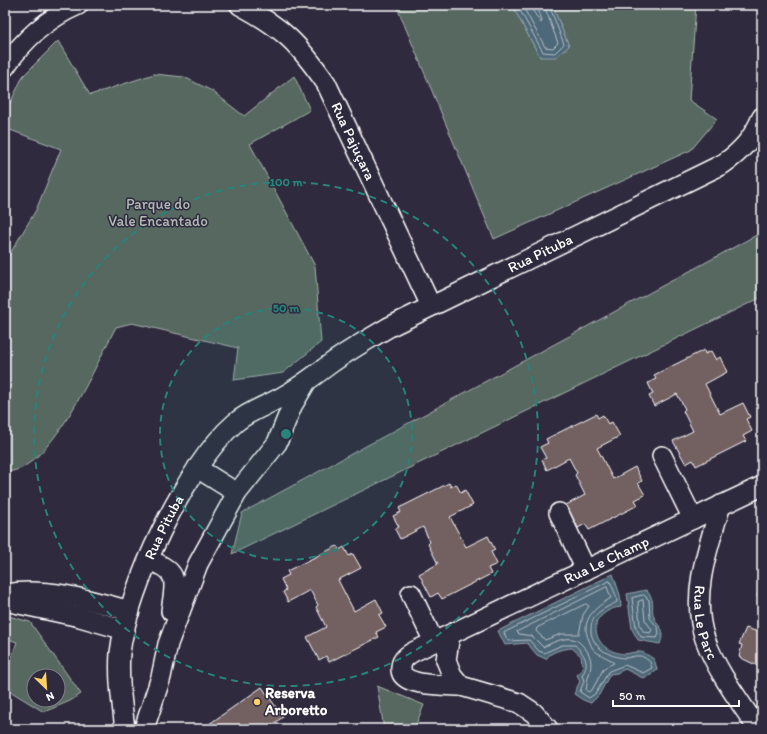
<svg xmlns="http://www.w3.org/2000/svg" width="767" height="734" font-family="Itim,sans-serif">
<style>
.green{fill:#566861;stroke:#aab4b0;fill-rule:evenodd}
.water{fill:#4e6778;stroke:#95a4ae}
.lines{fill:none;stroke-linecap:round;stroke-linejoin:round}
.shore{stroke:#b8c2c9;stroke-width:1}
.building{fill:#736060;stroke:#fff}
.minor-casing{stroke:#fff;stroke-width:22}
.minor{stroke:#2f2a3d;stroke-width:19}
.ring{fill:none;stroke:#27847c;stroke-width:2;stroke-dasharray:7 5}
.poi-dot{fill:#ffd166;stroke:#2f2a3d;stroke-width:1.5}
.labels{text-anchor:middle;stroke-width:3;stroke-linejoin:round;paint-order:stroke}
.street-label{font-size:15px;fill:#fff;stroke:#2f2a3d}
.park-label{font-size:15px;fill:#b3bbb8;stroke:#2f2a3d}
.poi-label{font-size:15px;font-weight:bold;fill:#fff;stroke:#2f2a3d;text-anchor:start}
.centre{fill:#27847c;stroke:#2f2a3d;stroke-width:2}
.ring-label{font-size:12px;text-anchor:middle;font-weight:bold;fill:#27847c;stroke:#2f2a3d;stroke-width:3;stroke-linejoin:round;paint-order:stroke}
</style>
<rect width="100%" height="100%" fill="#2f2a3d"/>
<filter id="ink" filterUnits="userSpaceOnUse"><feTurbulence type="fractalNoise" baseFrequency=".025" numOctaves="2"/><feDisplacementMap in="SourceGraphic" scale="8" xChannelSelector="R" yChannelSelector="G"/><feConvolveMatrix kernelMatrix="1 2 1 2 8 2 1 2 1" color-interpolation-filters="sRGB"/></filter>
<g filter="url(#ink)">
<path class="green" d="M396,5h116l28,52 29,-11 -17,-41h144l-7,95 28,19 -26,31 -197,89z
M58,41l32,54 64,-21 30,3 28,14 32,25 50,-40 16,34 -60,34 65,122 6,76 -38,31 -49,7 4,-32 -106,-25 -16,4c-21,40 -53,115 -91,139 -5,4 -14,5 -20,7v-211l31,-52 25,-61 -56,-21v-14l18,-38z
M762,232v65l-530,257 10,-41z
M5,615l25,7 51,72 -11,7 -26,11 -39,-24v-13l12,-33 -12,-4zM34,676h24v24h-24z
M377,686l47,19 -10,24h-30z"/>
<path class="water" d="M512,5h40l17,41 -13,11h-16z
M613,574l7,21 1,12c-11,1 -16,5 -24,13 -5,19 8,32 27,34 5,0 11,-3 16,-2 5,0 10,5 14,7l3,10 -6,6 -8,3 -18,-9 -8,4 -7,1 -11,21 -8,8 -8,-3 -9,-6 6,-13 -3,-6 6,-7 -2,-12 -9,-8c-9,1 -21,3 -26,11l-9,-4 -10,-12 -22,2 -7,-14z
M646,590c11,12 4,16 8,27 6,14 12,9 6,27l-22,-4 -6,-11 -5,-35z"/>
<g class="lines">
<path class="shore" d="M517,5l26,47 12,1 9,-9 -15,-39
M522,5l23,42 8,1 5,-5 -14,-38
M529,5l12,18 1,-2 -5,-16
M610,581l6,15 1,6c-13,7 -27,11 -26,30 2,16 19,25 34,26 4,0 10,-3 15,-2 3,0 8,4 10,6l2,6 -9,5 -18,-8 -16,6 -13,22 -7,5 -9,-6 4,-11 -2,-6c9,-12 2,-21 -7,-30h-13l-18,8 -5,-2 -10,-11 -21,1 -4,-8z
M607,587l4,11c-15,9 -32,22 -22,42 1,4 3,8 6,11 6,5 15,7 19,12l-10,5 -12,22 -4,2 -2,-2c1,-4 1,-11 3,-15 4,-12 2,-22 -8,-31 -2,-2 -4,-4 -8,-5 -10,-2 -21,4 -30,8l-11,-11 -13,-2 -2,-2z
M644,595l5,5 1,18 8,10 1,6 -2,4 -16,-1 -5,-9 -4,-30z
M643,600l2,20 7,10 -2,3 -6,-1 -4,-6 -2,-24z
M586,604l3,2 -6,9 -4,19h-18l-16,6 -9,-9 1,-3z"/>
</g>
<path class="building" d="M704,350l1,4 6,-3 5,9 4,-3 7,15 -22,12 15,30 23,-11 7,14 -4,2 6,12 -9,5 3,5 -50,25 -3,-6 -7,4 -13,-23 20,-10 -10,-20 2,-2 -8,-15 -23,12 -5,-10 4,-2 -5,-11 8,-4 -2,-4z
M596,414l2,4 5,-3 5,9 4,-2 8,14 -23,12 16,31 22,-12 7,14 -4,2 7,12 -10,5 3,5 -49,25 -4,-6 -7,4 -12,-23 19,-10 -10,-20 2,-2 -8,-15 -22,12 -5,-10 4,-2 -6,-11 8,-4 -2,-4z
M449,483l2,4 5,-3 5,9 4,-3 8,15 -23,12 16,30 22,-11 7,14 -4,2 6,12 -9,4 3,6 -49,25 -4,-6 -7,4 -12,-23 19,-10 -10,-20 2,-2 -7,-15 -23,12 -5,-10 4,-2 -6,-11 8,-4 -2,-4z
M337,546l2,4 5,-3 5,9 4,-2 8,14 -23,12 16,31 22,-12 7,14 -4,2 7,12 -10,5 3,5 -50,25 -3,-6 -7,4 -12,-23 19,-10 -10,-20 2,-2 -8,-15 -22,12 -5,-10 3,-2 -5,-11 8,-4 -2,-4z
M762,585v13l-5,-2z
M746,628l16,5v35l-23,-11 3,-12 -3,-1z
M262,687l21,30 -17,12h-64z
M449,724l12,2 9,3h-22z"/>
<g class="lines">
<defs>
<g id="minor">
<path id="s1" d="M240,5c43,23 58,38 86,78l105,223"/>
<path d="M5,67c18,-27 43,-49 73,-62"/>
<path d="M662,456l31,63"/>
<path d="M197,468l40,25"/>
<path id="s2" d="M721,505c-13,42 -31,91 -16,134 12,33 34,61 53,90"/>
<path d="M559,513l27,57"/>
<path d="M149,560c32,12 26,22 22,51"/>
<path d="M5,594c42,-7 85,6 125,17"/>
<path d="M411,594l23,48"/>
<path d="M5,601l75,16 45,13"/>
<path d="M450,635l-4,25 6,15 9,11 58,17 15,10 14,16"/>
<path id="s3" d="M461,686c-14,-1 -59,1 -60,-16 -1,-10 6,-15 14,-19l347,-165"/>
<path id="s4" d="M125,729c-3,-25 -7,-51 -5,-76 7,-63 66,-188 115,-230 15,-13 34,-18 50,-28 16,-9 30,-20 45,-31 19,-14 39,-25 59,-37l334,-163c19,-13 30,-26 39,-47"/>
<path d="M144,729l17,-52 7,-33 30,-80 39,-71 40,-50 15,-37 13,-22"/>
</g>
</defs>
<use href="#minor" class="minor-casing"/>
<use href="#minor" class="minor"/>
</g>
</g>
<circle cx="286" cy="434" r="126" fill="#27847c" fill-opacity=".12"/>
<g class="ring">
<circle cx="286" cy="434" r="126"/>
<circle cx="286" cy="434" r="252"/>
</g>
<circle class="poi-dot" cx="257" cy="702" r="4"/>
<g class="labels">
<g class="street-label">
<text dy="5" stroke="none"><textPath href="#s1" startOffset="182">Rua Pajuçara</textPath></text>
<text dy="5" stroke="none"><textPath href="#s4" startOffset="687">Rua Pituba</textPath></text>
<text dy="5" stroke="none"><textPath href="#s4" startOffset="210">Rua Pituba</textPath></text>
<text dy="5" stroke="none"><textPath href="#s3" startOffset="303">Rua Le Champ</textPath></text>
<text dy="5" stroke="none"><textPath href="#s2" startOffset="121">Rua Le Parc</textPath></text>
</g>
<g class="park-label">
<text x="158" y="209">Parque do<tspan x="158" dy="17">Vale Encantado</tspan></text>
</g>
<g class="poi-label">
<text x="265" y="698">Reserva<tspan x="265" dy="17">Arboretto</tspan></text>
</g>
</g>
<circle cx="286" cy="434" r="6" class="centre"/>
<g class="ring-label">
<text x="286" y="186">100 m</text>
<text x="286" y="312">50 m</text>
</g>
<rect width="767" height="734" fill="none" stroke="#2f2a3d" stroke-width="20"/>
<rect x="10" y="10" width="747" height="714" fill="none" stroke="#fff" stroke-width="1.5" filter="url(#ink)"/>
<g transform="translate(46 688) rotate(155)"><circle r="19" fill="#2f2a3d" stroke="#827f8b"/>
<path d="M0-3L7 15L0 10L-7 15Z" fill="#ffd166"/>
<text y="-6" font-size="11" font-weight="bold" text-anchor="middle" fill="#ffffff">N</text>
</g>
<path d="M613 700v6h126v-6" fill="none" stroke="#ffffff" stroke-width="2"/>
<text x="619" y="700" font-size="12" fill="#ffffff" stroke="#2f2a3d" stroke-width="3" paint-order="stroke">50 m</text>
</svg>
